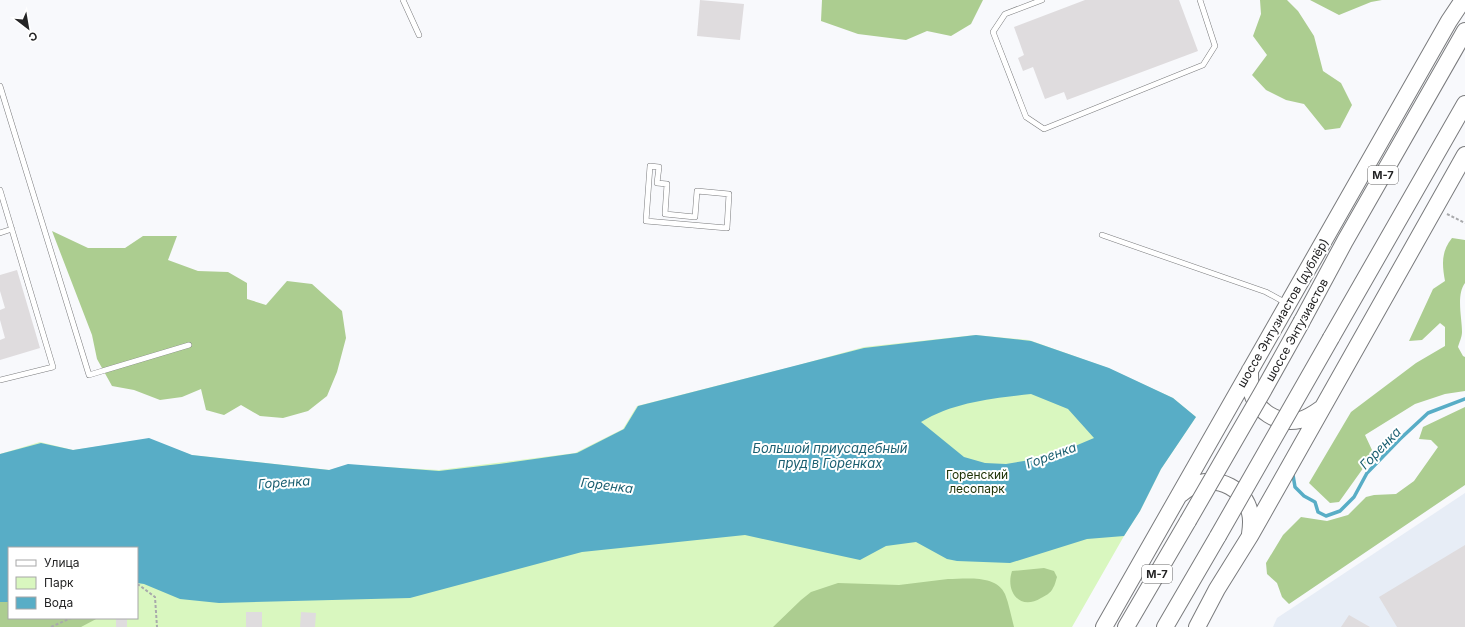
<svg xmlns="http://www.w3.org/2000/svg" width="1465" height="627" font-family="Inter,sans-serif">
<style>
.built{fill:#e7edf6}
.green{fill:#d9f7bf;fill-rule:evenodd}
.forest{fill:#accd90}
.water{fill:#58adc6;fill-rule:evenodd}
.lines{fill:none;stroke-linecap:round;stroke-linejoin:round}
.stream{stroke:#58adc6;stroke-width:3.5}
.building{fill:#dfdcde}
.service-casing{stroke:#7a7b7d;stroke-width:6}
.primary-casing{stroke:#7a7b7d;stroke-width:18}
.trunk-casing{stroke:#7a7b7d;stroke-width:18}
.path{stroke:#a8a9ab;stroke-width:2;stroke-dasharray:3 2;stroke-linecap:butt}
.service{stroke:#fff;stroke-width:5}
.primary{stroke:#fff;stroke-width:16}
.trunk{stroke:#fff;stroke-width:16}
.trunk-bridge-casing{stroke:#7a7b7d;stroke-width:18;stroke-linecap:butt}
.trunk-bridge{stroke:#fff;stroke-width:16}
.labels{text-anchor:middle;stroke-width:4;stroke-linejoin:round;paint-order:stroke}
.shield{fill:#fff;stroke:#666;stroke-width:1}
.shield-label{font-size:11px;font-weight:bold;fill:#242425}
.street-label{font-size:12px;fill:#242425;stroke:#fff}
.park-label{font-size:12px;fill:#203407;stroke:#fff}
.water-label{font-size:13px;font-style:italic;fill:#1b5f71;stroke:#fff}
</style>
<rect width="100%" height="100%" fill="#f8f9fc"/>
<path class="built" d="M1465,493v134h-192l4,-9z"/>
<path class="green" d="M975,335l54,5 79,28 65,30 23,19 -35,52 -21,42 -16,25 -52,91h-1072v-173l40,-12 33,8 76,-11 42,16 139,15 17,-5 92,5 136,-17 48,-24 14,-23 158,-40 69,-19zM9,548h128v70h-128z"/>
<path class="forest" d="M822,0h161l-12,24 -20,12 -24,-5 -21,9 -48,-6 -37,-13z
M1260,0h27l11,11 16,25 9,35 18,12 11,22 -12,23 -15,2 -21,-26 -18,-4 -20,-10 -14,-15 15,-20 -14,-19 8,-22z
M1310,0h72l-11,2 -32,13z
M52,231l36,17h37l18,-12h34l-9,24 30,11 30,1 19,11v16l19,6 21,-24 25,3 30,27 4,27 -9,34 -10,24 -19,15 -25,7 -23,-2 -19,-11 -17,10 -18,-5 -5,-21 -19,8 -22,3 -26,-10 -22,-4 -15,-27 -5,-24z
M1452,238l13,2v43c-9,12 -3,35 -3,49 0,5 -3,11 -4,15l5,9 2,1v34l-20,3 -30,10 -50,31 7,15 -8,17 -25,35 -9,1 -21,-20 42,-71 65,-49 29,-17v-19l-5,-4 -18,17 -13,1 24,-52 12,-8c-3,-17 -4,-29 7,-43z
M1465,407v78l-176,119 -7,-7 -5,-14 -10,-9 -1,-11 17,-28 18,-18 26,4 21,-6 18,-18 8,-2 22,-1 18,-13 24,-34 -7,-7 -12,-1 4,-12z
M1044,568l10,3 3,6c-1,3 -2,8 -4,11 -2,5 -8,8 -12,10 -21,13 -36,-6 -29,-27z
M948,579c17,0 48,-5 57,15 4,10 6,22 9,33h-241l28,-27 10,-8 27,-9 61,2z
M0,602h9v16h89l-17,9h-81z"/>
<path class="water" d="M976,335l55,6 78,27 64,30 23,19 -35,52 -21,42 -16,25 -37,3 -77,24 -53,-2 -10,-2 -31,-17 -30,4 -26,14 -115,-25 -163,17 -172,46 -191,5 -39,-4 -36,-15 -7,-1v-35h-128v54h-9v-148l41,-11 32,7 76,-12 43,17 137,15 19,-6 91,7 60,-7 78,-11 47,-24 14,-23 226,-58zM1031,394l37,15 26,29 -45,19 -43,7 -21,-1 -21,-6 -43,-35c32,-20 73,-24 110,-28z"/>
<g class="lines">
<path class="stream" d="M1293,475l2,12 9,9 11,6 3,10 8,4 14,-5 14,-14 13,-24 33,-34 28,-26 37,-14"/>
</g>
<path class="building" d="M700,0l44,4 -4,36 -43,-4z
M1085,0h94l19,51 -131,49 -3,-8 -19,7 -12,-32 -10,4 -5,-13 6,-3 -10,-28z
M17,270l23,78 -40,12v-20l5,-2 -5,-18v-10l5,-2 -5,-17v-16z
M1465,545v82h-68l-18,-30z
M246,612h16v15h-16z
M301,612l15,1 -1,14h-15z
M1349,615l21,12h-29z
M116,618h11v9h-11z"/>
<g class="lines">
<defs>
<path id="service" d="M403,0l16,35
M1042,0l-37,14 -12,18 33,85 18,12 159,-64 12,-19 -15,-46
M0,86l89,289 100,-30
M650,166l9,1 -2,16 10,1 -2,30 30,3 2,-26 32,3 -2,34 -81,-7z
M0,190l53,177 -53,13
M0,233l12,-4
M1102,235l164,57 20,11"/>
<path id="primary" d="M1250,370c0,6 0,13 1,19 4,22 27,36 49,31 8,-2 15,-7 22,-12
M1181,494c5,-4 10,-8 16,-10 22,-8 48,5 53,29 2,7 1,14 0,21
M1104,627l345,-606 14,-21
M1197,627l20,-38 33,-53 47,-83 168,-298"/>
<path id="trunk" d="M1302,321l43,-80 120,-210
M1331,338l134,-234
M1126,627l62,-106
M1165,627l53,-91"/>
</defs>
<use href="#service" class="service-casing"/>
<use href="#primary" class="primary-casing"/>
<use href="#trunk" class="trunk-casing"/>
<path class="path" d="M1447,214l18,9
M137,585h2l16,12 2,30
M51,627l20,-9"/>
<use href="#service" class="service"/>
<use href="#primary" class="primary"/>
<use href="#trunk" class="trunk"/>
<defs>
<path id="trunk-bridge" d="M1188,521l75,-130 39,-70
M1218,536l113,-198"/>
</defs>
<use href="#trunk-bridge" class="trunk-bridge-casing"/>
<use href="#trunk-bridge" class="trunk-bridge"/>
</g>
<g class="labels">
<g class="shield">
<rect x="1368" y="166" width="30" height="18" rx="3"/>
<rect x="1142" y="565" width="30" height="18" rx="3"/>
</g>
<g class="shield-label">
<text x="1383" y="179">М-7</text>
<text x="1157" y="578">М-7</text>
</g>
<g class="street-label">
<text transform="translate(1283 313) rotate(-60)" y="4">шоссе Энтузиастов (дублёр)</text>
<text transform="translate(1297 330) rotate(-61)" y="4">шоссе Энтузиастов</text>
</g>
<g class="park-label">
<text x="977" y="479">Горенский<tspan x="977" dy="14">лесопарк</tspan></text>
</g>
<g class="water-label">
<text x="830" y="453">Большой приусадебный<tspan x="830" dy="15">пруд в Горенках</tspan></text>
<text transform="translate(1380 448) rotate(-46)" y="5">Горенка</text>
<text transform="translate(1051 455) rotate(-20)" y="5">Горенка</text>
<text transform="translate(284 482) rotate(-4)" y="5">Горенка</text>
<text transform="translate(607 485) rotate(7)" y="5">Горенка</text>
</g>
</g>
<rect x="8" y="547" width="130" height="72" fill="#ffffff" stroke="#a7a7a8"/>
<rect x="16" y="560" width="20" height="6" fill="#ffffff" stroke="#a7a7a8"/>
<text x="44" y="567" font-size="12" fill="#242425">Улица</text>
<rect x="16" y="577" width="20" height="12" fill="#d9f7bf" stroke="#a7a7a8"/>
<text x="44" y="587" font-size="12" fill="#242425">Парк</text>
<rect x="16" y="597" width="20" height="12" fill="#58adc6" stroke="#a7a7a8"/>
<text x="44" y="607" font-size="12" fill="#242425">Вода</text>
<g transform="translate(28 28) rotate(149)" stroke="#ffffff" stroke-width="3" paint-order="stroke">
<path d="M0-3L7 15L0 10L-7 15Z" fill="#242425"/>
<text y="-6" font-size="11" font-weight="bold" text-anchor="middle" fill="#242425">С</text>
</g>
</svg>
